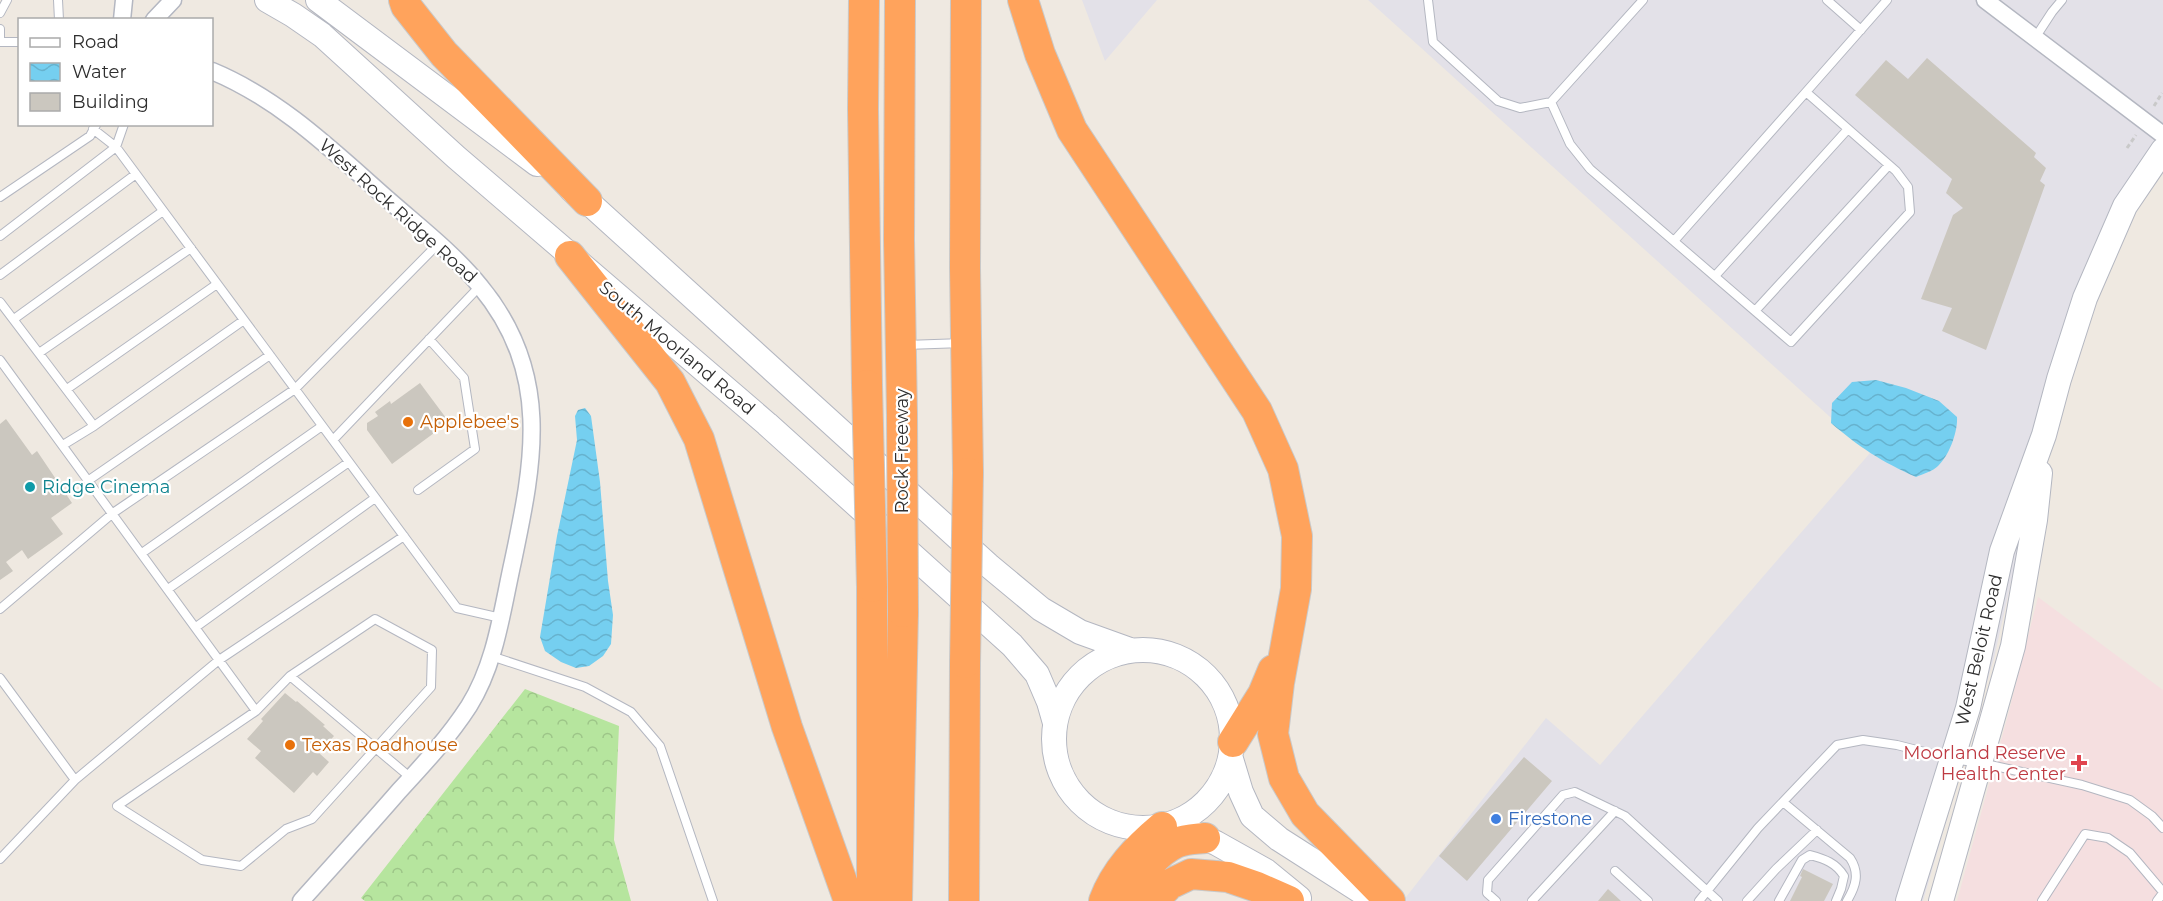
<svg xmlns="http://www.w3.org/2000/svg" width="2163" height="901" font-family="Montserrat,sans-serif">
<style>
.industrial{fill:#e3e1e8}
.medical{fill:#f5dfe0}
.forest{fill:url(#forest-crowns)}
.water{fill:url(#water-waves)}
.building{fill:#cbc7bf}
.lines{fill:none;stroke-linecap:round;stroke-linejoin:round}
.service-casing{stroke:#b4b7c1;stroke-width:10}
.minor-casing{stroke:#b4b7c1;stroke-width:19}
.secondary-casing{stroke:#b4b7c1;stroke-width:26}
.motorway-casing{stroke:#c9c9c9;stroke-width:32}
.path{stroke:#c9c9c9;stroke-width:3;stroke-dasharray:4.5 3;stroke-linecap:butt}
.service{stroke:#fff;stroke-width:8}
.minor{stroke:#fff;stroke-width:16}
.secondary{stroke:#fff;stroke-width:24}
.motorway{stroke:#ffa35c;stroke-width:30}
.motorway-bridge-casing{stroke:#c9c9c9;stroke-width:32;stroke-linecap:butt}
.motorway-bridge{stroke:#ffa35c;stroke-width:30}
.food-dot{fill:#e8710a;stroke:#fff;stroke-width:2}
.culture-dot{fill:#0f9aa8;stroke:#fff;stroke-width:2}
.health-dot{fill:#e0444e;stroke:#fff;stroke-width:2}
.shop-dot{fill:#3f7fe0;stroke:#fff;stroke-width:2}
.labels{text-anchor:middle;stroke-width:4.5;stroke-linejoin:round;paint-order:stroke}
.street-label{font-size:18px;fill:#2e2e2e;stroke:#fff}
.food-label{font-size:18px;fill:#c56008;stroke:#fff;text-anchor:start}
.culture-label{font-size:18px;fill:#0d838f;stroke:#fff;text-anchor:start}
.health-label{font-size:18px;fill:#be3a42;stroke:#fff;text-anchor:end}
.shop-label{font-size:18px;fill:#366cbe;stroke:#fff;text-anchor:start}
</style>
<defs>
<pattern id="forest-crowns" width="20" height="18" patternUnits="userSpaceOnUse" patternTransform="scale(1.5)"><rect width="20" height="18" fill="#b6e59e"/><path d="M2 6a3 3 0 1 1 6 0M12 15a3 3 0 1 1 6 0" fill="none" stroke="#9dc588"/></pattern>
<pattern id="water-waves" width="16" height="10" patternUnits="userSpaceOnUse" patternTransform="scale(1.5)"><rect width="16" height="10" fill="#75cff0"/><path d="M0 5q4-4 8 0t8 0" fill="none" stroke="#66b2ce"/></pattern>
</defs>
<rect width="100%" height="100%" fill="#efe9e1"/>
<path class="industrial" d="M1082,0h75l-52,61z
M1368,0h795v150l-20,27 -99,258 -50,223 -71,243h-520l143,-183 54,47 270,-312z"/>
<path class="medical" d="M2038,597l125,93v211h-206l50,-182z"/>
<path class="forest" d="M525,689l94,37 -5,114 17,61h-266l-4,-3z"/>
<path class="water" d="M1876,380l30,8 33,13 18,16c1,15 -8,39 -19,49 -5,5 -15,8 -22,11 -34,-15 -57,-30 -85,-54l1,-20 20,-21z
M585,408l6,8 9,66 8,99 5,34 -2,29 -8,12 -14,10 -13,2 -15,-6 -16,-11 -5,-14 17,-101 20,-96 -2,-24 3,-6z"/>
<path class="building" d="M1927,58l109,95 -2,4 12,11 -6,13 5,4 -59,165 -44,-19 10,-23 -31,-9 32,-84 10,-7 -17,-15 6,-14 -97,-84 31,-35 22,19z
M420,383l29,39 -57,42 -25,-34v-7l11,-7 -3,-4 15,-11 1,3z
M6,419l26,36 5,-4 35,52 -21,15 12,16 -35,25 -6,-9 -16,12 7,9 -13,9v-156z
M285,693l11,9 1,-1 28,24 -2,1 11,10 -15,17 10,9 -12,14 -4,-4 -19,21 -39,-35 6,-7 -14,-12 16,-18 -2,-2z
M1524,757l28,24 -85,100 -28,-25z
M1803,869l30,15 -9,17h-34l12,-24 -2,-1z
M1608,889l13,12h-23z"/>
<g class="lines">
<defs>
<path id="service" d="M58,0l1,20
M1428,0l5,42 65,59 22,7 31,-6
M1643,0l-92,102 19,42 20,25 201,173 119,-130 -2,-25 -12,-16 -90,-79 81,-92
M1827,0l34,30
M0,13l7,-13
M0,29v13
M2035,38l17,-26 10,-12
M0,42h20
M93,129l23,18 341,461 44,10
M0,197l90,-61 6,-11
M0,236l116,-89 8,-23
M1674,241l132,-149
M0,275l136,-101
M1715,276l133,-147
M0,302l94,124 -31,19
M1755,311l134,-146
M14,319l149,-108
M906,345l57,-2
M39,353l152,-105
M0,360l256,351
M67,389l150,-105
M94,426l150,-106
M333,440l147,-154
M89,480l181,-125
M418,490l57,-41 -11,-71 -35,-39
M142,553l180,-127
M168,589l181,-127
M0,609l113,-96 182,-124 143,-145
M375,619l57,31 -1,37 -119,132 -26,10 -45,37 -39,-6 -85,-54 139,-95 34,-35z
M196,627l179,-129
M491,656l94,31 46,25 29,34 53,155
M290,676l121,102
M0,678l75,102
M1783,802l67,56c10,15 6,28 -3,43
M0,859l75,-79 144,-120 185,-124
M1615,871l33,30
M1496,901l-9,-8 1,-13 75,-85 12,-3 50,24 93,85
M1532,901l83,-90
M1699,901l59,-73 79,-83 26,-5 34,5 55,14 29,4 101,22 48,15 22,16 11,12
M1747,901l29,-32 41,-39
M1779,901l23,-41 8,-5c15,4 26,8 34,21l-3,13 -5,12
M2042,901l43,-67 23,4 22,15 33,39
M2157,901l6,-8"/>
<path id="minor" d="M1985,0l178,135
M122,20l2,-20
M154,20l19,-20
M212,71c70,29 124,83 180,132 31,27 63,52 88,83 72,87 54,175 33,275 -11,49 -17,102 -44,145 -20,31 -45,58 -70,85 -32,37 -65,73 -98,110"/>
<path id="secondary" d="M267,0l26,15 29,20 134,122 311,267 245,221 25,29 12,28 6,21
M318,0l219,164
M572,190l15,11 401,364 53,44 39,23 50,18
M1054 739a89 89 0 1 1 178 0a89 89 0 1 1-178 0Z
M1231,759l10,33 11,24 27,23 97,62
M1188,831l28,12 50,28 33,27
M1908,901l60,-193 34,-157 42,-116 15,-56 26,-81 40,-92 38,-56
M1941,901l72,-255 22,-126 5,-47"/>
<path id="motorway" d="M404,0l2,6 38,48 143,147
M864,0l-1,109 4,276
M900,0l-1,240 3,175
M966,0l-1,268 3,205
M1023,0l17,54 32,76 185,281 26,58 14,67 -1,53 -17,94 -6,51 11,44 21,36 85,87
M570,256l100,126 29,57 88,288 62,174
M872,587v314
M1233,742l30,-48 10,-24
M897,901l6,-289
M964,901l1,-238
M1104,901c11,-30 33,-53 58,-74
M1125,901c11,-21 28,-47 51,-58 9,-4 19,-4 29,-5
M1153,901l17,-17 21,-10 37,3 29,10 32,14"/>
</defs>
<use href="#service" class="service-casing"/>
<use href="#minor" class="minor-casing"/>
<use href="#secondary" class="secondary-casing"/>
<use href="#motorway" class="motorway-casing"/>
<path class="path" d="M2154,106l8,-13
M2127,148l9,-13"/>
<use href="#service" class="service"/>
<use href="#minor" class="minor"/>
<use href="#secondary" class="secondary"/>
<use href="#motorway" class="motorway"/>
<defs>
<path id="motorway-bridge" d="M867,385l5,202
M902,415l1,197
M965,663l3,-190"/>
</defs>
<use href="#motorway-bridge" class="motorway-bridge-casing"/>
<use href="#motorway-bridge" class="motorway-bridge"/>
</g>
<g class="food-dot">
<circle cx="408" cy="422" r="6"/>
<circle cx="290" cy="745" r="6"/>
</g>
<circle class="culture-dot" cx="30" cy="487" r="6"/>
<path class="health-dot" d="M2076 754h6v6h6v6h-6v6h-6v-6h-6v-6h6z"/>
<circle class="shop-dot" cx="1496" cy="819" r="6"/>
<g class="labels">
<g class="street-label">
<text transform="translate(398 211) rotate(42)" y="6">West Rock Ridge Road</text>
<text transform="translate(677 348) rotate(40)" y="6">South Moorland Road</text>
<text transform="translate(902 451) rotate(-90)" y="6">Rock Freeway</text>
<text transform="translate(1979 650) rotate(-77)" y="6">West Beloit Road</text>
</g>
<g class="food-label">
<text x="420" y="428">Applebee's</text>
<text x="302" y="751">Texas Roadhouse</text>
</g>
<g class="culture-label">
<text x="42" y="493">Ridge Cinema</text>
</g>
<g class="health-label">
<text x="2066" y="759">Moorland Reserve<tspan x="2066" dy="21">Health Center</tspan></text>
</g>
<g class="shop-label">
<text x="1508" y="825">Firestone</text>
</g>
</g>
<rect x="18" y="18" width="195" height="108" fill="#ffffff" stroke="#ababab" stroke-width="1.5"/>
<rect x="30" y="38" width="30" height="9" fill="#ffffff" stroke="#ababab" stroke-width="1.5"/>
<text x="72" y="48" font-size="18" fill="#2e2e2e">Road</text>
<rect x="30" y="63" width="30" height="18" fill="url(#water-waves)" stroke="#ababab" stroke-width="1.5"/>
<text x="72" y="78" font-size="18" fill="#2e2e2e">Water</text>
<rect x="30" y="93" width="30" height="18" fill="#cbc7bf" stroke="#ababab" stroke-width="1.5"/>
<text x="72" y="108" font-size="18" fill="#2e2e2e">Building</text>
</svg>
